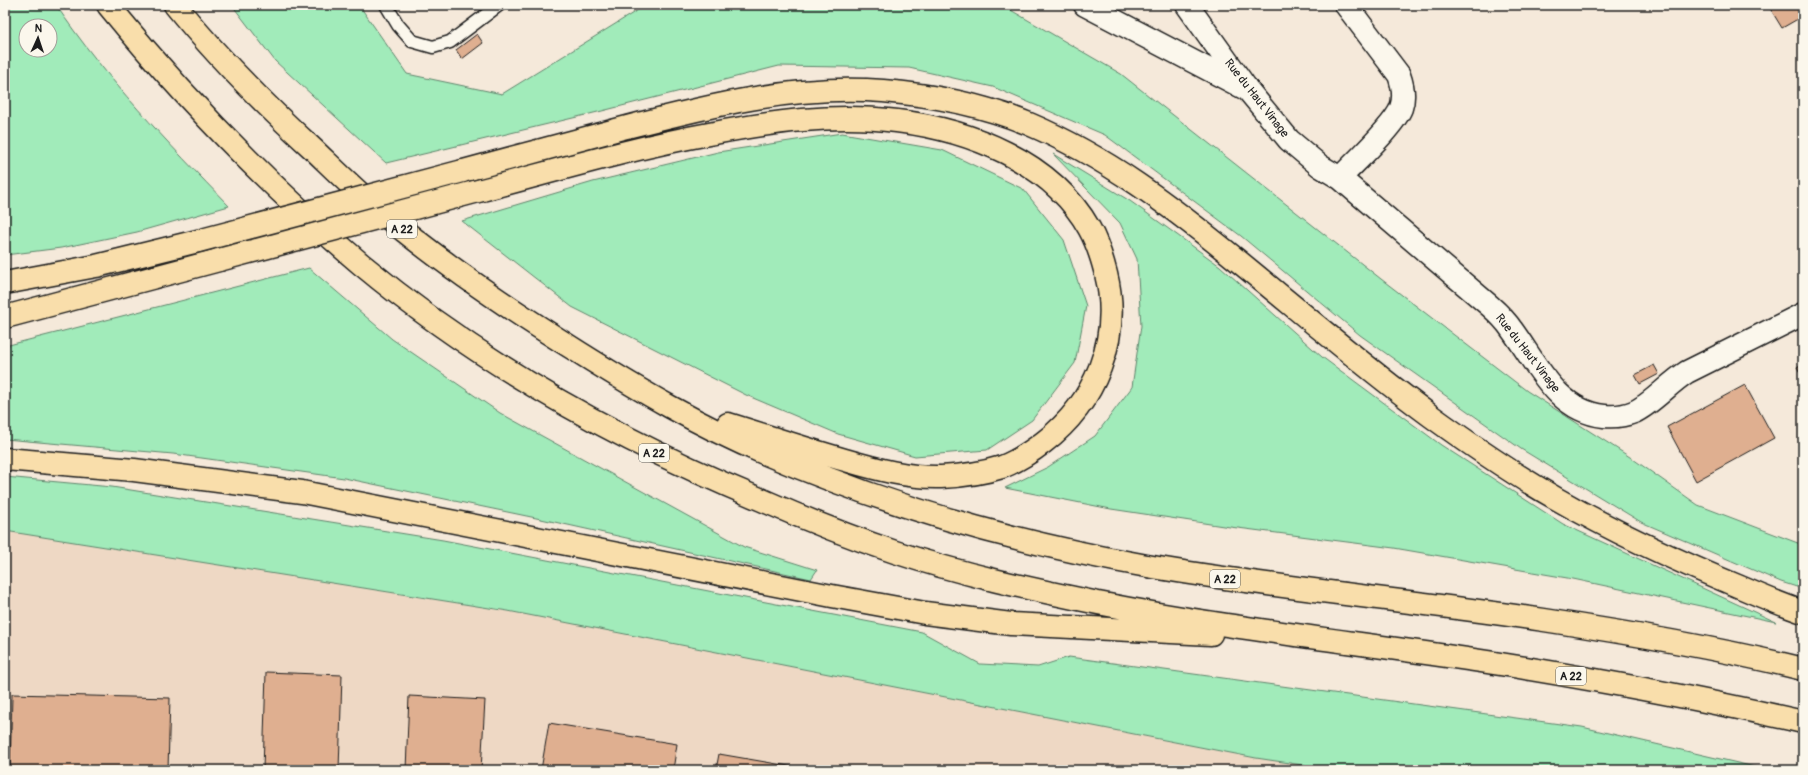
<svg xmlns="http://www.w3.org/2000/svg" width="1808" height="775" font-family="Pangolin,sans-serif">
<style>
.built{fill:#eed8c4}
.green{fill:#a1ebba;stroke:#5e846b;fill-rule:evenodd}
.building{fill:#dfaf90;stroke:#1c1c1c}
.lines{fill:none;stroke-linecap:round;stroke-linejoin:round}
.service-casing{stroke:#1c1c1c;stroke-width:15}
.minor-casing{stroke:#1c1c1c;stroke-width:25}
.motorway-casing{stroke:#1c1c1c;stroke-width:25}
.service{stroke:#fbf7ec;stroke-width:12}
.minor{stroke:#fbf7ec;stroke-width:22}
.motorway{stroke:#f9deab;stroke-width:22}
.motorway-bridge-casing{stroke:#1c1c1c;stroke-width:25;stroke-linecap:butt}
.motorway-bridge{stroke:#f9deab;stroke-width:22}
.labels{text-anchor:middle;stroke-width:3;stroke-linejoin:round;paint-order:stroke}
.shield{fill:#fbf7ec;stroke:#5f5e5a;stroke-width:1}
.shield-label{font-size:11px;font-weight:bold;fill:#1c1c1c}
.street-label{font-size:12px;fill:#1c1c1c;stroke:#fbf7ec}
</style>
<rect width="100%" height="100%" fill="#f5e9da"/>
<filter id="ink" filterUnits="userSpaceOnUse"><feTurbulence type="fractalNoise" baseFrequency=".025" numOctaves="2"/><feDisplacementMap in="SourceGraphic" scale="8" xChannelSelector="R" yChannelSelector="G"/><feConvolveMatrix kernelMatrix="1 2 1 2 8 2 1 2 1" color-interpolation-filters="sRGB"/></filter>
<g filter="url(#ink)">
<path class="built" d="M5,531l503,80 748,147 80,12h-1331z"/>
<path class="green" d="M5,5h51c49,73 112,138 173,201l-92,26 -76,16 -56,7zM26,26h24v24h-24z
M232,5h127l48,69 95,20 144,-89h356l119,69 260,205 146,112 106,68 65,46 105,40v44l-22,-7 -140,-60 -120,-73 -161,-114 -119,-99 -136,-101 -112,-48 -84,-19 -130,-2 -177,45 -216,52 -111,-102z
M842,133l100,17 81,39 41,51 22,66 -11,57 -43,57 -45,30 -72,6 -77,-22 -92,-39 -174,-88 -110,-86 131,-39 125,-30z
M1053,154l77,47 90,65 102,91 119,88 122,79 213,98 -203,-43 -179,-31 -164,-21 -119,-18 -106,-21 43,-21 47,-31 37,-49 9,-61 -4,-67 -17,-36z
M309,268l83,71 108,74 244,134 73,23 -6,9 -270,-60 -197,-41 -171,-24 -168,-15v-93z
M5,477l107,10 331,53 479,92 58,32 58,3 31,-10 513,70 186,43h-432l-80,-12 -748,-147 -503,-80z"/>
<path class="building" d="M1768,5h35v11l-21,12z
M477,34l6,9 -21,16 -6,-9z
M1803,363v15l-6,-11z
M1654,365l5,9 -19,10 -5,-9z
M1745,385l29,53 -78,43 -29,-54z
M266,672l76,3 -3,95h-76z
M12,694l158,4 -2,72h-158z
M409,696l76,4 -4,70h-75z
M549,723l128,21 -4,26h-132z
M719,754l93,16h-96z"/>
<g class="lines">
<defs>
<path id="service" d="M386,5l12,20 14,16 21,6 17,-5 49,-37"/>
<path id="minor" d="M1085,5l159,83
M1187,5l60,84 42,51 31,26 20,12 150,128c8,7 16,15 22,24 25,34 45,81 92,86 10,1 20,0 30,-4 18,-8 34,-28 53,-40l116,-58
M1340,178c15,-16 54,-52 61,-70 4,-11 2,-22 -2,-33l-53,-70"/>
<path id="motorway" d="M108,5c76,93 161,181 253,259 120,100 257,176 401,236 43,19 88,37 133,52 66,22 135,37 203,51 137,27 277,41 415,63 97,16 194,34 290,56
M175,5c42,52 89,99 138,144 22,21 44,43 67,62 62,53 131,99 200,142 59,37 120,73 184,100 122,52 252,90 383,113 132,23 265,34 397,54 86,13 174,28 259,49
M463,171c53,-14 107,-29 160,-43 85,-22 172,-44 260,-37 50,4 100,14 146,33 78,33 143,83 208,136 64,52 127,107 194,156 40,29 82,58 126,83 59,34 120,62 183,88 21,9 42,18 63,25
M482,190c76,-20 150,-42 227,-56 62,-12 125,-21 188,-13 73,9 154,40 192,107 8,14 13,30 17,46 16,64 -11,129 -62,168 -13,10 -27,19 -42,25 -19,6 -41,9 -61,10 -32,1 -65,-8 -96,-17 -39,-11 -78,-24 -117,-36
M5,283l91,-17 102,-25
M5,317l214,-57
M5,459l129,11 168,22 530,104 93,17 86,11 200,10"/>
</defs>
<use href="#service" class="service-casing"/>
<use href="#minor" class="minor-casing"/>
<use href="#motorway" class="motorway-casing"/>
<use href="#service" class="service"/>
<use href="#minor" class="minor"/>
<use href="#motorway" class="motorway"/>
<defs>
<path id="motorway-bridge" d="M198,241l265,-70
M219,260l263,-70"/>
</defs>
<use href="#motorway-bridge" class="motorway-bridge-casing"/>
<use href="#motorway-bridge" class="motorway-bridge"/>
</g>
</g>
<g class="labels">
<g class="shield">
<rect x="387" y="220" width="30" height="18" rx="3"/>
<rect x="639" y="444" width="30" height="18" rx="3"/>
<rect x="1210" y="570" width="30" height="18" rx="3"/>
<rect x="1556" y="667" width="30" height="18" rx="3"/>
</g>
<g class="shield-label">
<text x="402" y="233">A 22</text>
<text x="654" y="457">A 22</text>
<text x="1225" y="583">A 22</text>
<text x="1571" y="680">A 22</text>
</g>
<g class="street-label">
<text transform="translate(1257 98) rotate(52)" y="4">Rue du Haut Vinage</text>
<text transform="translate(1528 353) rotate(52)" y="4">Rue du Haut Vinage</text>
</g>
</g>
<rect width="1808" height="775" fill="none" stroke="#fbf7ec" stroke-width="20"/>
<rect x="10" y="10" width="1788" height="755" fill="none" stroke="#1c1c1c" stroke-width="1.5" filter="url(#ink)"/>
<g transform="translate(38 38) rotate(3)"><circle r="19" fill="#fbf7ec" stroke="#a29f99"/>
<path d="M0-3L7 15L0 10L-7 15Z" fill="#1c1c1c"/>
<text y="-6" font-size="11" font-weight="bold" text-anchor="middle" fill="#1c1c1c">N</text>
</g>
</svg>
